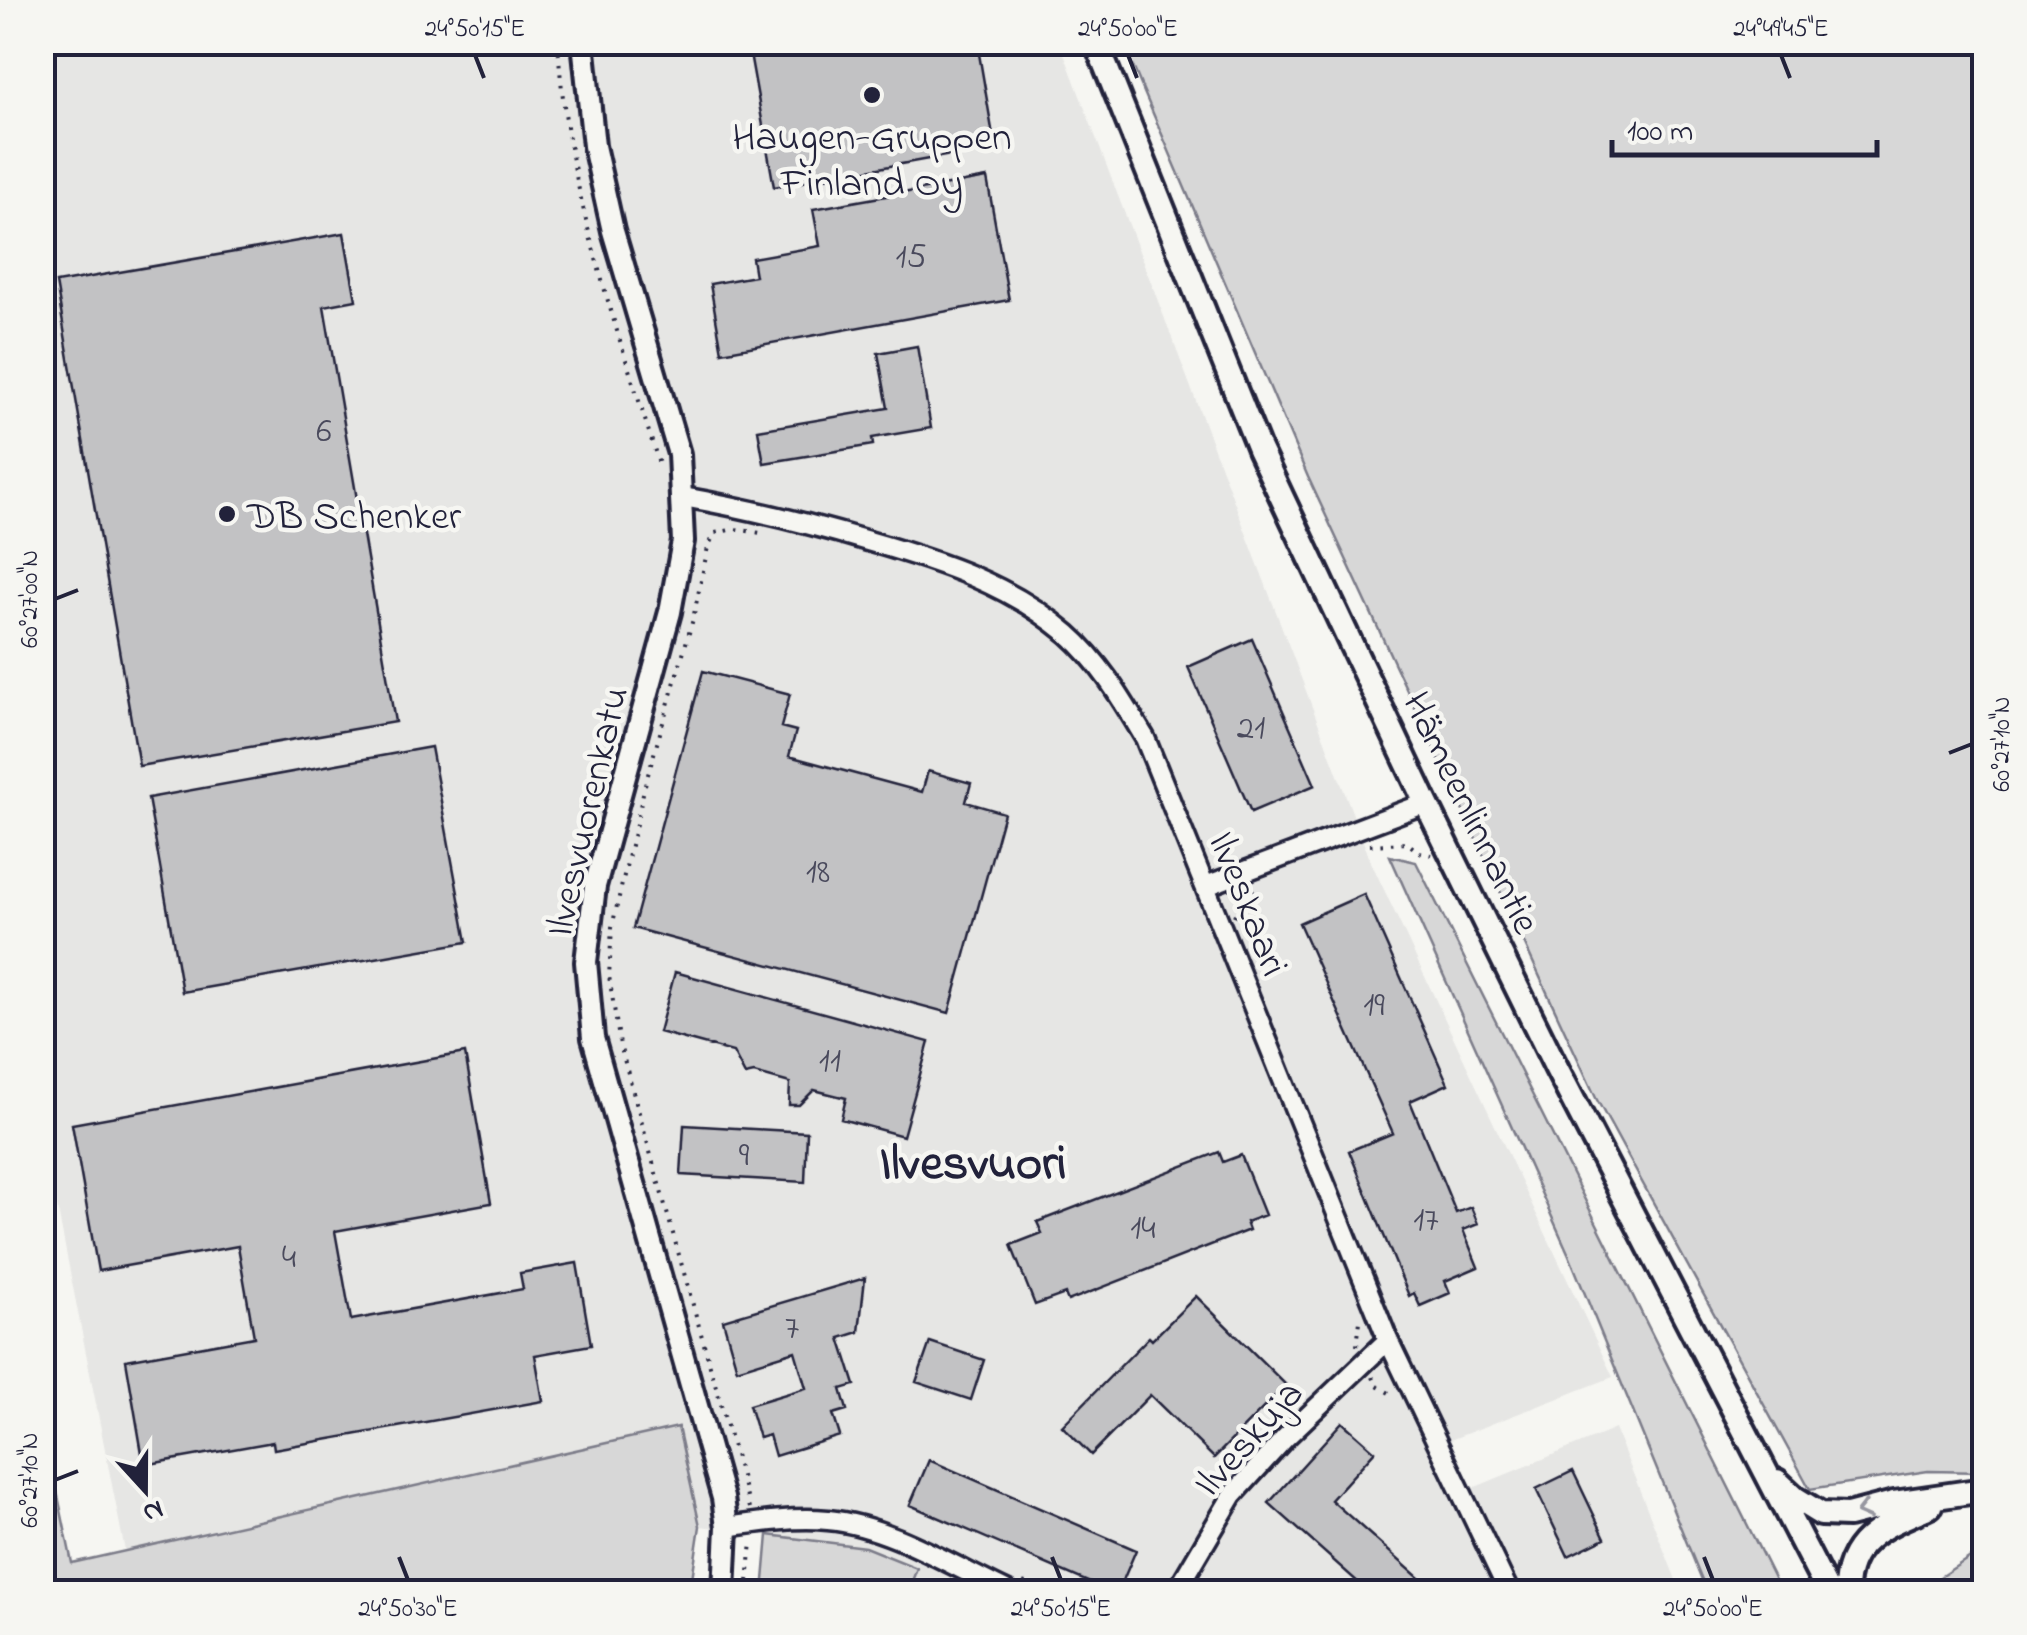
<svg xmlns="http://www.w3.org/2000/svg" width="2027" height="1635" font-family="'Indie Flower',sans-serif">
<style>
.built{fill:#e6e6e4}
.green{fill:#d7d7d7;stroke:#7c7c89;stroke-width:2.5}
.building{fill:#c2c2c4;stroke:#22223b;stroke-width:2.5}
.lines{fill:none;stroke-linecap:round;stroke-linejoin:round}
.minor-casing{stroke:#22223b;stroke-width:25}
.tertiary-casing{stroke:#22223b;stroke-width:28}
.secondary-casing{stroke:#22223b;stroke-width:30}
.path{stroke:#22223b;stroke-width:4;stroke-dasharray:2.5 8;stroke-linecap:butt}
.minor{stroke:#f6f6f2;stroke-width:18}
.tertiary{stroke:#f6f6f2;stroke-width:20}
.secondary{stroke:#f6f6f2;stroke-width:22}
.oneway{stroke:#9797a0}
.ticks{fill:none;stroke:#22223b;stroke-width:4}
.poi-dot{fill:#22223b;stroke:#f6f6f2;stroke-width:4}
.labels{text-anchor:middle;stroke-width:9;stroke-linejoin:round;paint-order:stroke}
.number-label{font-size:35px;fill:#4a4a5d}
.poi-label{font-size:40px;fill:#22223b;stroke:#f6f6f2}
.street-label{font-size:40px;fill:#22223b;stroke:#f6f6f2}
.district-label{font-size:50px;font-weight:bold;fill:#22223b;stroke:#f6f6f2}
.neatline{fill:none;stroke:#22223b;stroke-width:4}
.ticks-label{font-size:25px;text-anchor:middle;fill:#22223b}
</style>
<rect width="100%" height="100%" fill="#f6f6f2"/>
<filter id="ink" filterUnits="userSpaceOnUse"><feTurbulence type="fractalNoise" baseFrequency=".01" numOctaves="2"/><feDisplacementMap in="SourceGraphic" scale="20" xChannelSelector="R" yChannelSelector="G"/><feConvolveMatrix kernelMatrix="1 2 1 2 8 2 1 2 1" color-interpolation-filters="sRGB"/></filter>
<g filter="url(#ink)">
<path class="built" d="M42,43h1018l311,819 242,515 -163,63 23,48 142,-59 66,163h-773l9,-24 -52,-21 -165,-21 -23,-99 -552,124 -82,-416z"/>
<path class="green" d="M1123,43h861v1429l-56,-1 -118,18 -214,-391 -288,-621z
M1390,856l26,6 365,730h-74l-138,-337z
M43,1424l29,139 606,-136 22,99 -10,66h-647z
M768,1535l97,12 52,21 -9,24h-145z
M1984,1548v44h-51l4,-13z"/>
<path class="building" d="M748,42h229l18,105 -221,40z
M987,178l22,122 -287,52 -12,-68 45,-8 -3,-18 68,-12 -7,-37z
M344,233l12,67 -32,6 71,416 -256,44 -83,-483z
M917,346l14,82 -59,10 1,7 -109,18 -6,-33 130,-22 -10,-55z
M1252,639l63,146 -64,27 -63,-145z
M703,671l87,23 -9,33 15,4 -7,25 133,36 6,-21 43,12 -5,19 38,11 -55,200 -316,-85z
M431,747l36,195 -285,50 -34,-194z
M1364,894l84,190 -38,17 46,112 15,-6 7,17 -15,6 15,37 -33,14 5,12 -30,13 -6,-13 -5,3 -60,-145 44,-18 -94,-210z
M675,972l254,70 -26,94 -62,-17 5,-21 -32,-8 -15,15h-10l1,-22 -36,-10 -9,2 -12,-23 -74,-20z
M465,1053l26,150 -156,28 16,89 172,-31 -3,-16 57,-10 14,82 -56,10 8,46 -269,48 -1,-7 -129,23 -18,-105 128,-23 -16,-91 -140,25 -26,-147z
M684,1125l123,7 -2,50 -124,-7z
M1219,1152l4,10 18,-7 24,60 -19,7 3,8 -181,71 -3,-7 -30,11 -24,-60 31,-12 -5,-11z
M865,1278l-6,54 -19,6 15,47 -14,4 6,21 -14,4 7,22 -65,20 -6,-21 -10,3 -10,-33 57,-17 -11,-37 -58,18 -14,-49z
M1196,1296l90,89 -72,73 -64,-63 -59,60 -29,-29 87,-89 3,3z
M930,1342l54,18 -13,40 -55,-18z
M1342,1422l33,29 -44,49 104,92h-66l-100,-89z
M929,1460l207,90 -18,42h-7l-201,-87z
M1573,1471l32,67 -37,18 -32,-67z"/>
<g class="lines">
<defs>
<path id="minor" d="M683,497c63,11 124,26 185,44 73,21 141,43 200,93 33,29 54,66 77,104l243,602 121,252
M1206,886l220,-83
M727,1527c33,-5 68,-10 101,-7 60,5 126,47 180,72
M1176,1592l57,-97 52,-57 103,-98"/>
<path id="tertiary" d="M583,42l11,104 19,85 66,223 4,87 -13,71 -75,274 -9,76 7,76 130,460 4,29 -3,65"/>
<path id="secondary" d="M1096,42l163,407 167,354 131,266 271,523
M1777,1481l18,17 26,16 27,1 46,-12 90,-13
M1846,1592c0,-54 41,-67 84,-86"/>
</defs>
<use href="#minor" class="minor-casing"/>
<use href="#tertiary" class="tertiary-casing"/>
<use href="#secondary" class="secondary-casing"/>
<path class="path" d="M558,42c8,147 58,284 101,422
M1370,845l37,-2 12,9 12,3
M1234,916l6,-13 14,-15
M1357,1346l3,-25
M1373,1377l4,9 18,10
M750,1508l-130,-463 -11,-69 3,-49 33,-142 48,-166 15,-72 7,-14 20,-4 32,5
M1023,1582l23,10
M747,1592l5,-50"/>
<use href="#minor" class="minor"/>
<use href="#tertiary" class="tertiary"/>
<use href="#secondary" class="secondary"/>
</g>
<defs><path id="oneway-chevron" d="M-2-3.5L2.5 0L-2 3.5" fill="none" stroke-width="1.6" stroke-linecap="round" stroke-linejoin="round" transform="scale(2.5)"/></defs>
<use class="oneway" href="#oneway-chevron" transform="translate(1863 1511) rotate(166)"/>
</g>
<path class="ticks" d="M475,55l9,23M1128,55l9,23M1781,55l9,23M55,599l23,-9M1949,753l23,-9M55,1480l23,-9M399,1557l9,23M1052,1557l9,23M1704,1557l9,23"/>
<g class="poi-dot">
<circle cx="872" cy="95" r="10"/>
<circle cx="227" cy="514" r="10"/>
</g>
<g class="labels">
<g class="number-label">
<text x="911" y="267">15</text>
<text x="324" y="441">6</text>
<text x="1251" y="738">21</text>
<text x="818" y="882">18</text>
<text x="1374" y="1015">19</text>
<text x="830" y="1071">11</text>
<text x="744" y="1165">9</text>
<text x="1426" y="1230">17</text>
<text x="1143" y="1238">14</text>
<text x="289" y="1267">4</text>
<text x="792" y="1338">7</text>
</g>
<g class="poi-label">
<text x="872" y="149">Haugen-Gruppen<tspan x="872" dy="46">Finland Oy</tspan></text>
<text x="247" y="528" text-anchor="start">DB Schenker</text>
</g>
<g class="street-label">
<text transform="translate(585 811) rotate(-77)" y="14">Ilvesvuorenkatu</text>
<text transform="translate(1473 812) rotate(64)" y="14">Hämeenlinnantie</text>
<text transform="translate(1250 903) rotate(68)" y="14">Ilveskaari</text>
<text transform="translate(1247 1437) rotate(-48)" y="14">Ilveskuja</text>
</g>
<g class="district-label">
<text x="973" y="1178">Ilvesvuori</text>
</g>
</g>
<rect width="2027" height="1635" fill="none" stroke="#f6f6f2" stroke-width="110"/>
<g transform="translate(145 1490) rotate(159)" stroke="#f6f6f2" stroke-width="8" paint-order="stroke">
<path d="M0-8L18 38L0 25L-18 38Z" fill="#22223b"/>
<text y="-15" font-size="28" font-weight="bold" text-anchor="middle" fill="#22223b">N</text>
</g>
<path d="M1612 140v15h265v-15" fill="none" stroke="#22223b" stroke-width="5"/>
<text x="1627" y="140" font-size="30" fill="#22223b" stroke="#f6f6f2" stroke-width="8" paint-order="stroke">100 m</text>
<rect x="55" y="55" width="1917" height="1525" class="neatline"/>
<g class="ticks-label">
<text x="475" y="36">24°50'15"E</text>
<text x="1128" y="36">24°50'00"E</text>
<text x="1781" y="36">24°49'45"E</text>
<text transform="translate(28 599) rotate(-90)" y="9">60°27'00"N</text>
<text transform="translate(2000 744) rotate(-90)" y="9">60°27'10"N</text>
<text transform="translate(28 1480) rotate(-90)" y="9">60°27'10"N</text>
<text x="408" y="1616">24°50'30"E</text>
<text x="1061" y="1616">24°50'15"E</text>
<text x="1713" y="1616">24°50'00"E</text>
</g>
</svg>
